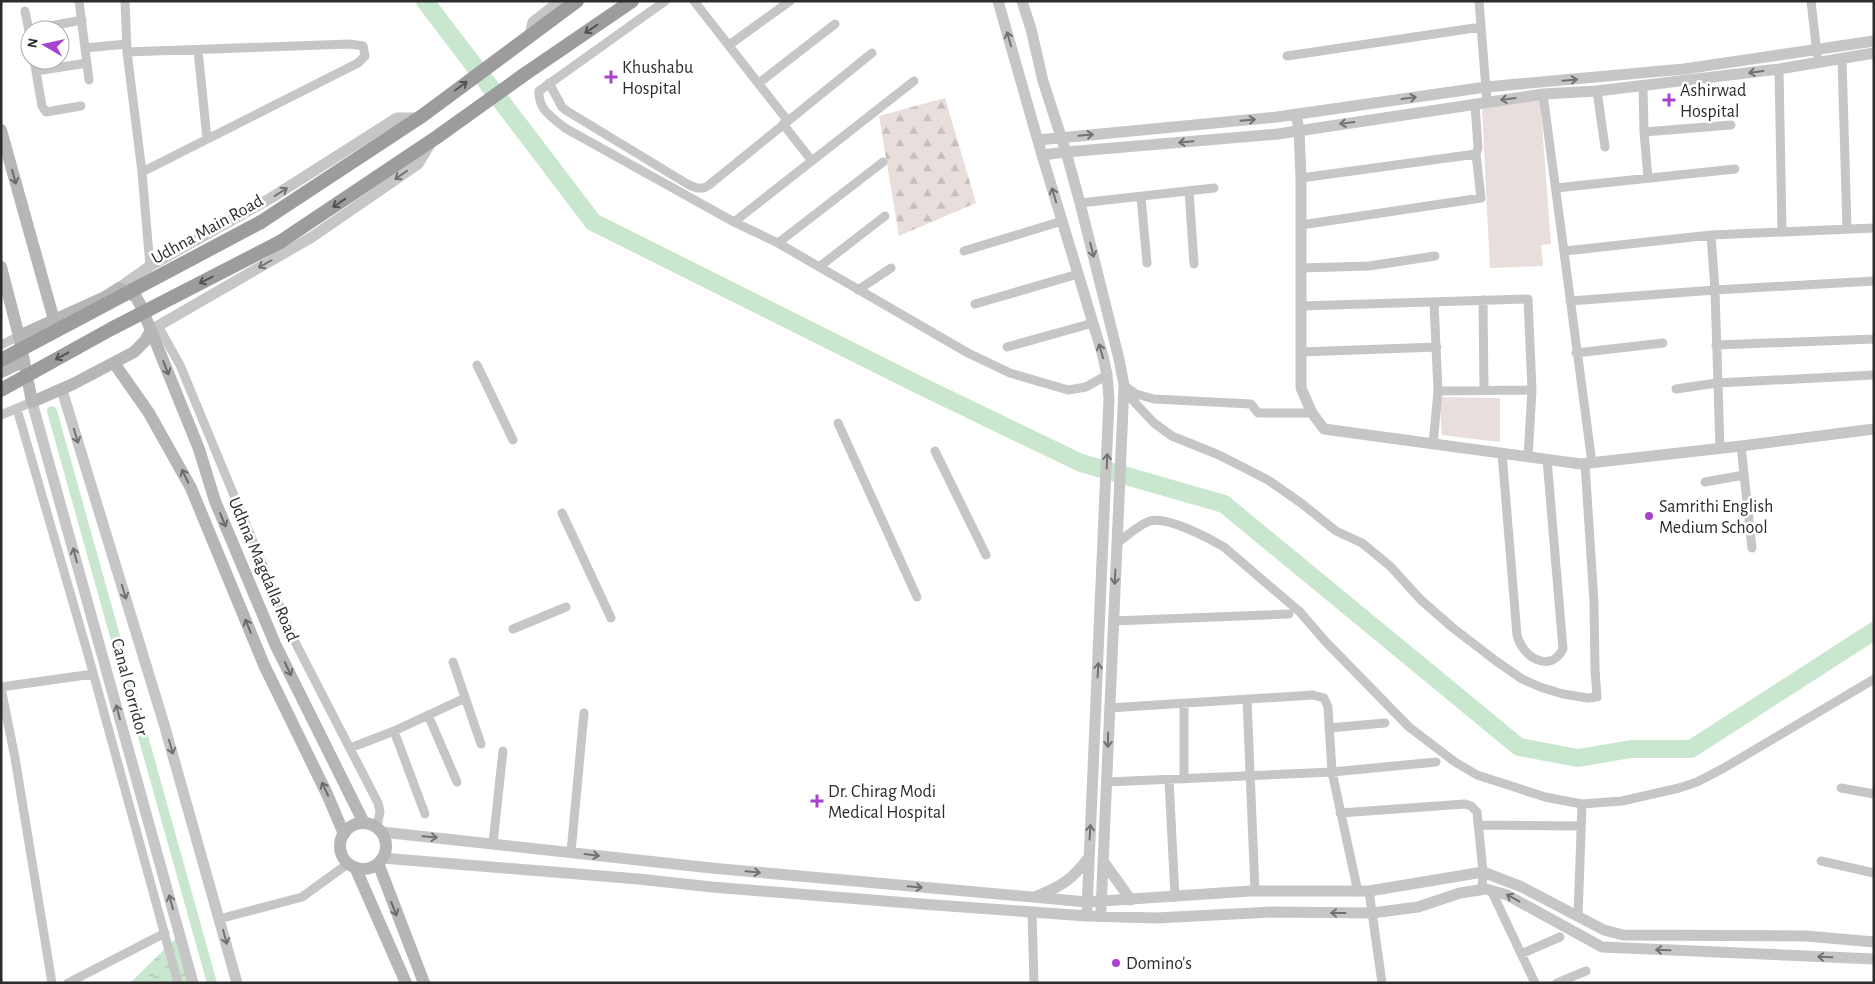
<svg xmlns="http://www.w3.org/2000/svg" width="1875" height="984" font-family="'Alegreya Sans',sans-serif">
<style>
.forest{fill:url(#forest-firs)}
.garden{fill:#e8dedb}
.water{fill:url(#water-ripples)}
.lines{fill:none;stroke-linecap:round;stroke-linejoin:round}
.canal{stroke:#c9e6cf;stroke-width:10}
.river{stroke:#c9e6cf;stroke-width:18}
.minor{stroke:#c6c6c6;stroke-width:9}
.tertiary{stroke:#c6c6c6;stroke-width:11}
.secondary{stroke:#b6b6b6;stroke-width:12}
.trunk{stroke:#9c9c9c;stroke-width:14}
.trunk-bridge{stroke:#9c9c9c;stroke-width:14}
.oneway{stroke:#535353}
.oneway2{stroke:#717171}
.oneway3{stroke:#6a6a6a}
.poi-dot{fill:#a942cf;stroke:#fff;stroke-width:2}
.labels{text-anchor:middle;stroke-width:5;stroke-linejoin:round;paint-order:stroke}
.poi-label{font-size:18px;fill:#2c2c2c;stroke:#fff;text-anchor:start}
.street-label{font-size:18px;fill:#2c2c2c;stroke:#fff}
</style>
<defs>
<pattern id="forest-firs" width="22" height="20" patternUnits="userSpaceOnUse" patternTransform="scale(1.25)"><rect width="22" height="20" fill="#e8dedb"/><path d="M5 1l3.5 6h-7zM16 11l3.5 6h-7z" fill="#c7bfbc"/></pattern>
<pattern id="water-ripples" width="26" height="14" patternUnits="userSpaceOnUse" patternTransform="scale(1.25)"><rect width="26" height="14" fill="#c9e6cf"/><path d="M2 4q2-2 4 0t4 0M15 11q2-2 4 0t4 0" fill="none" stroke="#adc5b2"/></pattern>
</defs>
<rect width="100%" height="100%" fill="#fff"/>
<path class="forest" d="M945,98l31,105 -77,33 -20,-120z"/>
<path class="garden" d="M1540,98l11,146 -10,1 2,21 -53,2 -8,-159z
M1439,397l61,1v44l-58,-7z"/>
<path class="water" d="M180,934l12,49h-62z"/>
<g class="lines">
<path class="canal" d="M52,411l160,572"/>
<path class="river" d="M425,1l168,221 324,162 164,79 143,41 295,243 59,11 53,-9h60l183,-118"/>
<path class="minor" d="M79,1l10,79
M125,1l2,51 15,120 8,94
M665,1l-126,90c-1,19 13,26 26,37l169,94 44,21 190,110 42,20 58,17 18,-3 21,-12
M694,1l93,119
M1479,1l8,101
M1811,1l6,53
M25,11l5,25
M29,30l53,-10
M729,45l61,-44
M85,48l42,-4
M198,50l9,89
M127,52l223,-8 13,2 2,10 -7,7 -216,109
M1287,56l194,-29
M1842,59l5,170
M34,60l8,46 4,6 35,-6
M1779,69l3,162
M36,71l51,-8
M549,83l13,24 5,4 122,74 8,3h7l5,-3 163,-132
M759,83l76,-59
M1643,85l1,47 4,46
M1597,91l8,56
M1543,94l49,369
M783,124l29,37
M1644,132l87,-7
M1301,178l175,-24
M1556,188l179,-19
M1189,191l5,73
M1141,197l6,66
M1080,203l134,-15
M734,222l180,-141
M1301,225l180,-27 -5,-44 2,-6 -3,-44
M1711,235l4,55 5,159
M778,243l105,-81
M964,251l98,-30
M1565,251l146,-16 163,-7
M819,267l66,-51
M1301,268l68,-2 66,-10
M858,290l33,-22
M1483,300l1,90
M1570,301l145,-11 159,-9
M975,304l103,-30
M1301,306l227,-7 4,91 -4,67
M158,326l22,39 113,273 85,165 2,8 -3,16
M1,345l18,-9
M1716,345l158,-6
M1007,347l86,-24
M1301,352l136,-5
M1576,353l87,-10
M477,365l36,75
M1126,387l10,7 18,5 97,5 7,9h54
M1676,389l41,-6 157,-8
M1124,391l30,32 18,13 47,19 49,25 33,23 35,28 26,12 28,23 31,34 32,28 43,33 26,18 18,8 23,7 25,4 9,-1 -2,-28 -1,-67 -9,-138
M1438,391l94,-1
M17,409l72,249 89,325
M1,415l31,-13
M838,423l79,174
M1433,444l5,-53 -4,-89
M1741,446l11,102
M935,451l51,104
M1502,453l15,182c5,22 33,39 46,14l-16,-190
M1705,482l39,-7
M562,513l49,105
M1117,543c10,-7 21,-18 33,-22 17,-5 59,17 74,26l76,65 25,29 84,86 46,35 22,13 68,22 37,7 40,-3 57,-13 18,-6 27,-14 150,-89
M1113,621l176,-7
M513,629l53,-22
M453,662l28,82
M1,687l92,-13
M1,688l14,70 37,225
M1247,699l8,192
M1109,708l204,-13 11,3 4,9 4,65 26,120
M428,715l29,67
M1329,728l56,-5
M394,731l31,83
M350,748l44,-17 71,-33
M1184,779v-76
M1169,780l6,117
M1107,782l225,-10 104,-10
M1841,788l33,6
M1340,813l125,-9 6,2 6,6 6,60 -1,17
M1478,825l103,1
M493,843l10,-92
M571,852l13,-139
M1821,861l53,12
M1491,890l44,93
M1369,891l13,92
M1032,912l2,71
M1578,917l4,-113
M219,919l83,-22 47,-34
M1521,954l39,-17
M68,983l97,-50
M1557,983l29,-12"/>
<path class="tertiary" d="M998,1l44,154 61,201 4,19 2,24 -22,510
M1022,1l9,28 12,52 23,71 14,51 39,156 5,26 -23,525
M530,35l3,-13 27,-21
M1296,114l3,16 2,48v210l11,25 12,16 257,35 160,-18 133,-17
M1038,140l239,-23 209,-30 198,-18 190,-28
M1042,155l24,-3 212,-18 265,-40 54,-3 182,-22 95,-16
M119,288l31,-22 121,-68 126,-80h21
M151,330l161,-93 106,-73 14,-23
M62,390l102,334 73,259
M32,402l161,581
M382,832l329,36 376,34 163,-11h119l114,-19 39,15 82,43 19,5 183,1 68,6
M382,858l256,21 74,8 209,17 166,12 69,2 117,-6 99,1 46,-6 42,-14 26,-4 21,6 95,52 272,12
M1103,861l28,39
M1037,896c25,-10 36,-17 52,-39"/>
<path class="secondary" d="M1,130l53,190
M1,267l18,69
M151,330l-6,11 -11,11 -61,32 -41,18 -13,-66 86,-39 14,-9 17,9 5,9 58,143 16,52 61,145 88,177
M114,363l35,50 42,75 73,177 63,129 17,40
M1,372l23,-11
M340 846a23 23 0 1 1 46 0a23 23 0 1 1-46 0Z
M378,863l46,120
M355,867l51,116"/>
<path class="trunk" d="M261,222l161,-106 155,-115
M280,242l157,-105 88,-63 107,-73"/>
<path class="trunk-bridge" d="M1,360l260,-138
M1,390l110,-61 169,-87"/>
</g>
<defs><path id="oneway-shaft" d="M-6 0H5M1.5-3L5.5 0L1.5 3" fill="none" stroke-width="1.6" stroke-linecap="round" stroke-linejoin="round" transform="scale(1.25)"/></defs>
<g class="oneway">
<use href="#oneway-shaft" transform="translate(591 29) rotate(146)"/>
<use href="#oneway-shaft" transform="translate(461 86) rotate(-37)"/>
<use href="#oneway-shaft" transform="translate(339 203) rotate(146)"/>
<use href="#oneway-shaft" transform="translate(206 280) rotate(153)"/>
<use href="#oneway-shaft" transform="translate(62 356) rotate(151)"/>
</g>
<g class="oneway2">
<use href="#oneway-shaft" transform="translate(1009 39) rotate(-106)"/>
<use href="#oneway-shaft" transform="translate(1756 72) rotate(173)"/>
<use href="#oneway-shaft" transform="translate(1570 80) rotate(-5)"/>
<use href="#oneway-shaft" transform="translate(1409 98) rotate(-8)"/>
<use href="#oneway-shaft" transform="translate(1508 99) rotate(172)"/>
<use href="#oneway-shaft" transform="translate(1248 120) rotate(-5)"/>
<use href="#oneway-shaft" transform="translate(1347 123) rotate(172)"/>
<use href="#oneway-shaft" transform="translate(1086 135) rotate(-5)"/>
<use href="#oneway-shaft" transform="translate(1186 142) rotate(175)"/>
<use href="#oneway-shaft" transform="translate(401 175) rotate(145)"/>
<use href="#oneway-shaft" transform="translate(281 192) rotate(-32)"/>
<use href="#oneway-shaft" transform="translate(1054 195) rotate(-107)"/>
<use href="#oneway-shaft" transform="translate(1092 250) rotate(76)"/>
<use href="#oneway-shaft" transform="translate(265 264) rotate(150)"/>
<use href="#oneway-shaft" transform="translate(1101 351) rotate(-106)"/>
<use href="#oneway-shaft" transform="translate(76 436) rotate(73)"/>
<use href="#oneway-shaft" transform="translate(1107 461) rotate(-88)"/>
<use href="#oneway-shaft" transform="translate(75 555) rotate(-105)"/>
<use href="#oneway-shaft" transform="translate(1115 577) rotate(93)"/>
<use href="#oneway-shaft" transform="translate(124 592) rotate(73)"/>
<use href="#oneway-shaft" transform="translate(1098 670) rotate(-87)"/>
<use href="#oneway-shaft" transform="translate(118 712) rotate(-105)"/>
<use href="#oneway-shaft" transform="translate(1108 740) rotate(91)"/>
<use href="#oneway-shaft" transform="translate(171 747) rotate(74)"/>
<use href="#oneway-shaft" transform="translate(1090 832) rotate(-87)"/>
<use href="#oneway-shaft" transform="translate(430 837) rotate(5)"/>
<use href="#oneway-shaft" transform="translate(592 855) rotate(7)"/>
<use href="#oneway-shaft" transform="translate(753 872) rotate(5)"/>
<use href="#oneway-shaft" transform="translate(915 887) rotate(5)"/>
<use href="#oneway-shaft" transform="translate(1513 898) rotate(-151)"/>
<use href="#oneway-shaft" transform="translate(171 902) rotate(-105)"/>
<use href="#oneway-shaft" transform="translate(1338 913) rotate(-180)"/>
<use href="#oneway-shaft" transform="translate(225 937) rotate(75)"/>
<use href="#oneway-shaft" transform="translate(1663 950) rotate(-178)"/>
<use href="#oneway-shaft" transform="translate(1825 957) rotate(-178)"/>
</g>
<g class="oneway3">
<use href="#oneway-shaft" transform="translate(14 177) rotate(75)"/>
<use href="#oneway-shaft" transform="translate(166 368) rotate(68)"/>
<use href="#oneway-shaft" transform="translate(185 476) rotate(-116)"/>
<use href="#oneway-shaft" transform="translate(223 520) rotate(67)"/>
<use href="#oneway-shaft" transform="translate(248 626) rotate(-112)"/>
<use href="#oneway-shaft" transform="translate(288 669) rotate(64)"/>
<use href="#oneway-shaft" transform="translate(325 789) rotate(-115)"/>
<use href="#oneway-shaft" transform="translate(394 909) rotate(68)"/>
</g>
<g class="poi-dot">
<path d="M608.5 69.5h5v5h5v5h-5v5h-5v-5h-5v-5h5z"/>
<path d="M1666.5 92.5h5v5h5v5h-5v5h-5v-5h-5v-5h5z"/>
<circle cx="1649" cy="516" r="5"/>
<path d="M814.5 793.5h5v5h5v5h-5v5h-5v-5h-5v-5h5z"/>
<circle cx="1116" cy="963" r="5"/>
</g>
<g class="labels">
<g class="poi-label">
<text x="622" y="73">Khushabu<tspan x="622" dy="21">Hospital</tspan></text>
<text x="1680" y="96">Ashirwad<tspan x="1680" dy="21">Hospital</tspan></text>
<text x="1659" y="512">Samrithi English<tspan x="1659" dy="21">Medium School</tspan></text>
<text x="828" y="797">Dr. Chirag Modi<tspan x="828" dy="21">Medical Hospital</tspan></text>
<text x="1126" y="969">Domino's</text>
</g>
<g class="street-label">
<text transform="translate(207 229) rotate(-29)" y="6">Udhna Main Road</text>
<text transform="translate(264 569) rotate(67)" y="6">Udhna Magdalla Road</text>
<text transform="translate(130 687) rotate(75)" y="6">Canal Corridor</text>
</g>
</g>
<rect width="1875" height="984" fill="none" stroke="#2c2c2c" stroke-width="5"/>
<g transform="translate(45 45) rotate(279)"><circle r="24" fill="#ffffff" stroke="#ababab"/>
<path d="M0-4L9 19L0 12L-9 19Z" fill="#a942cf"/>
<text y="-8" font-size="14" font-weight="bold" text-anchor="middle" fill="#2c2c2c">N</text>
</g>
</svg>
